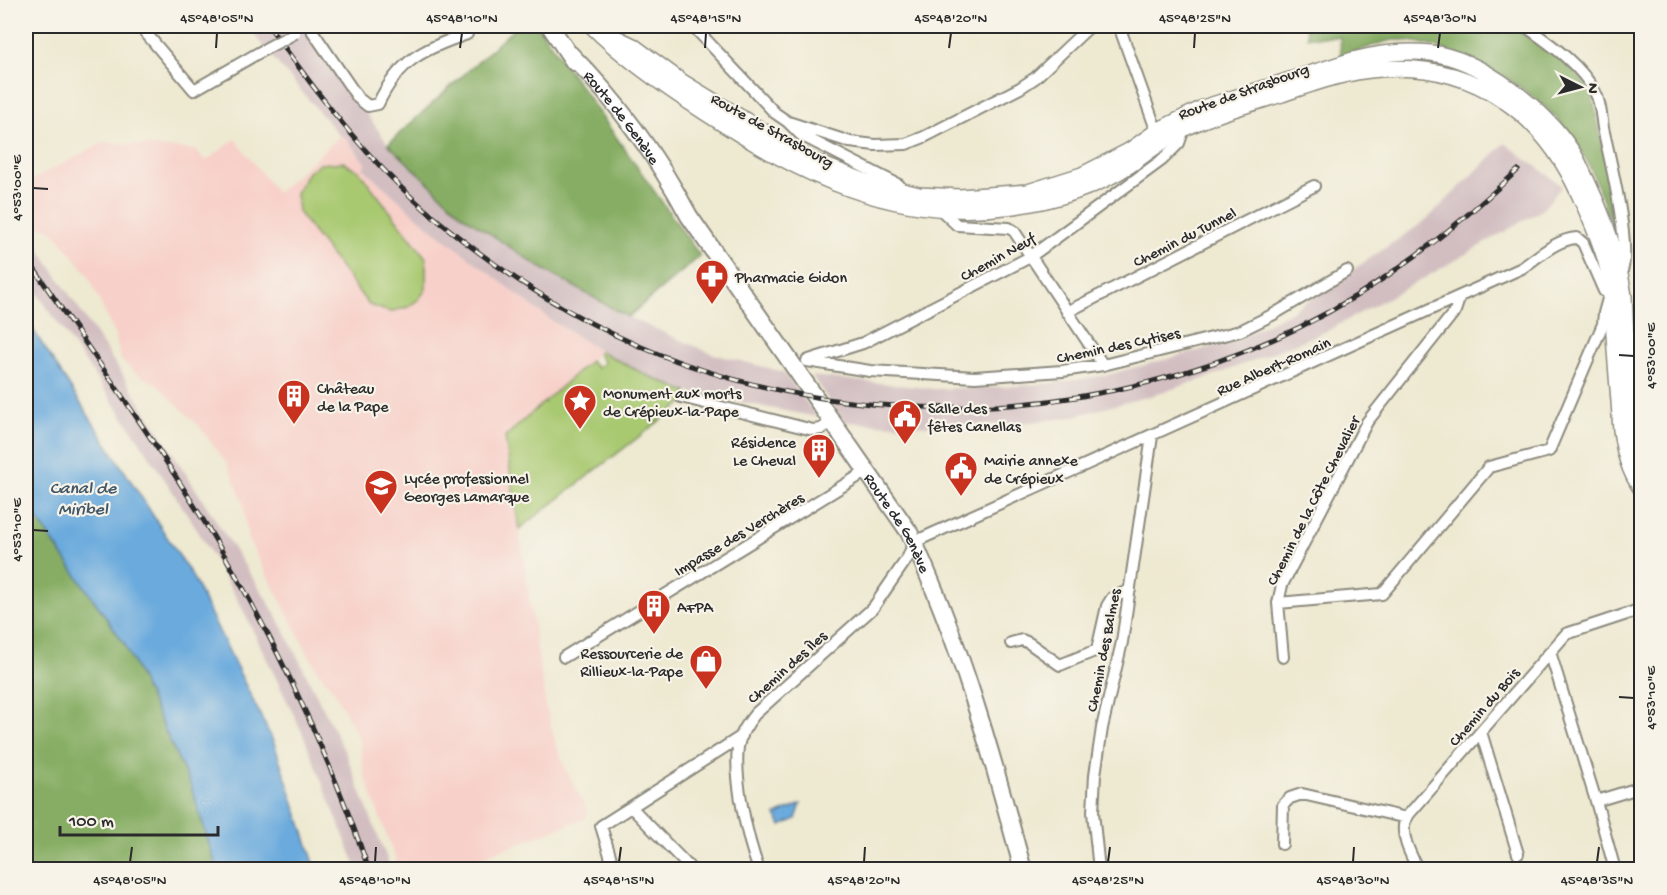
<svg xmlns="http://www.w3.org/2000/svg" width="1667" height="895" font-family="'Gochi Hand',sans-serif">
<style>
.built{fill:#f7d0c9}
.industrial{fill:#d2bec1}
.green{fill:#a9c971;stroke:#6a7a4e;stroke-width:1.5}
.forest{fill:#86ad63;stroke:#586c47;stroke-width:1.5}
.water{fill:#6aaadd;stroke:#4a6a84;stroke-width:1.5}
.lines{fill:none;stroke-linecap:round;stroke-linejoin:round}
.minor-casing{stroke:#8c8a7e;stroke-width:14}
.secondary-casing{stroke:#8c8a7e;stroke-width:18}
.primary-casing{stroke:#8c8a7e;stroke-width:20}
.minor{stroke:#fff;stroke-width:10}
.secondary{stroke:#fff;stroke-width:15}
.primary{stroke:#fff;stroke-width:16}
.rail-casing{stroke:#2b2b2b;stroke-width:5}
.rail{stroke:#f7f3e8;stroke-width:3;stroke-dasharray:9;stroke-linecap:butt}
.minor-bridge-casing{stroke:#8c8a7e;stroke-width:14;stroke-linecap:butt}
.minor-bridge{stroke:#fff;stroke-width:10}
.ticks{fill:none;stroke:#2b2b2b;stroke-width:2}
.labels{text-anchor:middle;stroke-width:4.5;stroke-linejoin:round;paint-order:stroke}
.street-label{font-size:16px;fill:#2b2b2b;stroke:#f7f3e8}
.poi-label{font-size:16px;fill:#2b2b2b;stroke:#f7f3e8;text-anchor:start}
.water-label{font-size:18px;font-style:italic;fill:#415769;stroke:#f7f3e8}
.neatline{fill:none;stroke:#2b2b2b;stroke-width:2}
.ticks-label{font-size:15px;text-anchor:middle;fill:#2b2b2b}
</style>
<rect width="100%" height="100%" fill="#f7f3e8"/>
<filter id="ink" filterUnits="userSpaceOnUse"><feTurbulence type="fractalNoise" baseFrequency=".0167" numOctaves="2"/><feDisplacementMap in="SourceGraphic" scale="12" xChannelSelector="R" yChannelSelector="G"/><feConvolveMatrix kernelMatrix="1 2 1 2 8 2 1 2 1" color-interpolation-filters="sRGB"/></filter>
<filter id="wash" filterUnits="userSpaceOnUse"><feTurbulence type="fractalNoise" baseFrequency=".008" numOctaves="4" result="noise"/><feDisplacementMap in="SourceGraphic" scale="24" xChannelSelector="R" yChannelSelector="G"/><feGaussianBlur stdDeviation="1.35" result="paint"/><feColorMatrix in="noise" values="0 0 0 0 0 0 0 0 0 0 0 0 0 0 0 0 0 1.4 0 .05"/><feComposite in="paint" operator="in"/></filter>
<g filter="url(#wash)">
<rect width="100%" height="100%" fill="#eee9d1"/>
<path class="built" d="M340,136h4l20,25 2,4 -3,3 60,54 126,97 51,32 -95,87 41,269 10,37 10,26 22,42 -2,6 -135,51h-52l-35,-95 -4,-34 -26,-49 -17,-21 -69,-131 -5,-37 -16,-38 -28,-38 -43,-42 -22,-12 -13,-12 -6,-25 -28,-62 -33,-41 -26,-11 -2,-4v-34l78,-41 92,8 10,11 29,-22 42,54z"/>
<path class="industrial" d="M248,26h55l85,118 74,71 76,51 90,51 85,37 71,18 33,45 -130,-25 -41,-17 -33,-16 -64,-40 -126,-97 -60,-54 3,-4 -21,-27 -5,-1 -78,-91z
M1505,143l57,43 -20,24 -116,67 -97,53 -108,43 -64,21 -90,24 -56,6 -102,2 -65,-4 -32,-46 123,13 66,-2 52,-4 54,-8 127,-34 58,-30 133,-90z
M26,229l98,148 153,239 68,136 46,117h-34l-55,-137 -61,-126 -46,-80 -60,-92 -109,-157z"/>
<path class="green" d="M343,162l16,9 67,87v31l-7,10 -11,8 -18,5 -21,-7 -71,-93 -2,-19 12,-21 12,-8z
M600,351l46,24 41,17 -3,10 -165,127 -14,-92 85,-76 7,7 7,-6 -6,-8z"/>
<path class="forest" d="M517,26h21l162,230 -72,61 -90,-51 -76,-51 -74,-71z
M1306,26h209l53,40 14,14 10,15 23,107 5,47c-10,-29 -19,-58 -32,-86 -26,-52 -75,-86 -127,-107 -18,-7 -48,-17 -67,-16 -13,1 -39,13 -53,17l-1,-20h-33z
M26,503l98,140 67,143 26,83h-191z"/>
<path class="water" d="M26,319l165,255 83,169 42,126h-99l-26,-83 -67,-143 -98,-140z
M801,804l-5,15 -15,7 -5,-11z"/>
</g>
<g filter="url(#ink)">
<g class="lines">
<defs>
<path id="minor" d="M140,26l54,64 73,-42
M309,26l49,72 10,8 10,-2c21,-44 45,-55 89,-70
M693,26l82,87 13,9 13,13 98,50
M1119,26l39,109
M1525,26c25,18 55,38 70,66 6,11 6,24 8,36 6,27 30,123 18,145
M788,122l62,20 25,3 31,-1 18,-7 96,-49 15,-10 55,-52
M941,210l16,15 52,3 5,3 89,134
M1067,312l247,-126
M809,360l54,-17 167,-86 132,-97 17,-17 5,-14
M807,361l63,10 105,6 87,-6 41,-6 137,-34 34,-17 73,-43
M681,397l132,33 8,-1 12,-8
M1278,603l4,-18 85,-163 88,-111 5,-15
M1011,643l11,-3 7,3 31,22 37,-15 10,-44 5,-8 18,-8
M1550,652l46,149 46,-14
M564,657l303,-186
M1283,657l-5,-54 104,-9 107,-127 60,-16 54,-127 1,-11 5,-18
M1481,732l37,122
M1596,801l19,69
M1282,844l1,-39 7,-7 12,-4 105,24
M618,870l-6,-8 -11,-36 30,-19
M692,870l-61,-63 111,-71
M759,870c-12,-32 -25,-90 -21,-123 2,-13 9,-23 17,-33l118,-106 35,-51 6,-15 608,-274c16,-11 35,-29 55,-30l6,5 21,48 8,4
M1099,870l-6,-58 2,-37 7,-47 20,-86 30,-206
M1418,870c-6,-13 -18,-34 -13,-49 2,-6 8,-11 12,-16l149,-171 76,-25"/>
<path id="secondary" d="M592,26c33,33 75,62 114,87 96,62 189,110 307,93 40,-5 81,-18 115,-40 19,-13 37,-28 57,-38 31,-15 65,-24 97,-34 32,-11 65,-23 99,-25 92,-7 163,44 199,127 12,26 25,55 30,83 3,18 3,37 4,55 2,32 5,64 7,96 3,22 8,41 21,60
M612,36l21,10 49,36 130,79 54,21 53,13 41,2 68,-5 54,-17 47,-24 28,-20 46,-23 150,-48c26,-7 51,-10 78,-7 50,6 113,56 140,97 6,8 10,19 15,29 18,38 32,76 38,117l7,139 11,31"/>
<g id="primary">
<path d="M550,26l24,36"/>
<path id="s1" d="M570,54c47,47 88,104 119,162l220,316c51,108 83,223 114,338"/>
</g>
</defs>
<use href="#minor" class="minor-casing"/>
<use href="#secondary" class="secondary-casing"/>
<use href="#primary" class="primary-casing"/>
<use href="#minor" class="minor"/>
<use href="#secondary" class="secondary"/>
<use href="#primary" class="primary"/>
<defs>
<path id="rail" d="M269,26c49,69 100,137 166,192 73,61 159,114 250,146 198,69 426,55 615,-37 81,-40 152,-96 218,-157
M26,257c74,109 153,215 217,331 50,90 92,184 126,282"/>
</defs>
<use href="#rail" class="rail-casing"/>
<use href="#rail" class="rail"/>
<defs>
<path id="minor-bridge" d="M267,48l28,-15"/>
</defs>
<use href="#minor-bridge" class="minor-bridge-casing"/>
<use href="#minor-bridge" class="minor-bridge"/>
</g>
</g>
<path class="ticks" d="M216,48l1,-15M460,48l2,-15M705,48l1,-15M949,48l2,-15M1194,48l1,-15M1438,48l2,-15M33,188l15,1M1619,355l15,1M33,530l15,1M1619,697l15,1M130,862l2,-15M375,862l1,-15M619,862l2,-15M864,862l1,-15M1108,862l2,-15M1353,862l1,-15M1597,862l2,-15"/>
<defs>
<symbol id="pharmacy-pin" viewBox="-11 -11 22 30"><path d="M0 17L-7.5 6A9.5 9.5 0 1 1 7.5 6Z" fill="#c8321e" stroke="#f7f3e8"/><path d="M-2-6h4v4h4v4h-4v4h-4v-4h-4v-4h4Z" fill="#fff"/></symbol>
<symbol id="building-pin" viewBox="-11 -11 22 30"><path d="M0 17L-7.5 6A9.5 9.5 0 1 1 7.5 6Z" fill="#c8321e" stroke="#f7f3e8"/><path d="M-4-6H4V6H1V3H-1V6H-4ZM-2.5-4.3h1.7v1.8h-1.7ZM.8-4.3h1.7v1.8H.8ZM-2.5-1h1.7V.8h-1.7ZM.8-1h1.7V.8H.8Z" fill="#fff"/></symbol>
<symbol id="sight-pin" viewBox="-11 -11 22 30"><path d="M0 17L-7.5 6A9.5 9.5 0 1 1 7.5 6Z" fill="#c8321e" stroke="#f7f3e8"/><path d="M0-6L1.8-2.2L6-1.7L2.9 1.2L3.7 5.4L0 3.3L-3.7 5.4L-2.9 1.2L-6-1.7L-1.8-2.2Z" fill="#fff"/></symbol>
<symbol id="civic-pin" viewBox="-11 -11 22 30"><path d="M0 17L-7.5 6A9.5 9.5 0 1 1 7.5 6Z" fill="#c8321e" stroke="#f7f3e8"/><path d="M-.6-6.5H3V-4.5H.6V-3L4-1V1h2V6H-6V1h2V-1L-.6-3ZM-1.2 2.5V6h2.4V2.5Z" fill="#fff"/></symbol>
<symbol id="school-pin" viewBox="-11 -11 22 30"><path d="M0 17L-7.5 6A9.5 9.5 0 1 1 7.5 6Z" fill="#c8321e" stroke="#f7f3e8"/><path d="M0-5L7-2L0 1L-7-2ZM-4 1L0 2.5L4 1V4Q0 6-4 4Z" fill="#fff"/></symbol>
<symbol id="shop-pin" viewBox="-11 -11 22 30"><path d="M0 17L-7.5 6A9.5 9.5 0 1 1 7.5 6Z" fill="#c8321e" stroke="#f7f3e8"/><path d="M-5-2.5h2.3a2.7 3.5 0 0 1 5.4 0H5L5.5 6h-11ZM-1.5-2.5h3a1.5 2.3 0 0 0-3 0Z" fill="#fff"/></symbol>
</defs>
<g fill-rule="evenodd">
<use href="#pharmacy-pin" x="693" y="257" width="38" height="52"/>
<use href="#building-pin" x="275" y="377" width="38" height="52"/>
<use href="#sight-pin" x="561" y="382" width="38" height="52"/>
<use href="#civic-pin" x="886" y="397" width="38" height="52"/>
<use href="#building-pin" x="800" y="431" width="38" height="52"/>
<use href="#civic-pin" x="942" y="449" width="38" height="52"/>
<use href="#school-pin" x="362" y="467" width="38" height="52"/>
<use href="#building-pin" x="635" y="587" width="38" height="52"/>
<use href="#shop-pin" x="687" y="642" width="38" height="52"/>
</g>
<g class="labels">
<g class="street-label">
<text transform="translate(1243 90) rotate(-20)" y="6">Route de Strasbourg</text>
<text dy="6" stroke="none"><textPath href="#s1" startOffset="82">Route de Genève</textPath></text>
<text transform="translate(773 129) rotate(29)" y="6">Route de Strasbourg</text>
<text transform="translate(1184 236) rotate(-27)" y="6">Chemin du Tunnel</text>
<text transform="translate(997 256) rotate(-29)" y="6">Chemin Neuf</text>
<text transform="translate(1118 344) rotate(-12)" y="6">Chemin des Cytises</text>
<text transform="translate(1273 365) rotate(-24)" y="6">Rue Albert-Romain</text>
<text transform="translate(1312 500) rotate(-63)" y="6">Chemin de la Côte Chevalier</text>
<text dy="6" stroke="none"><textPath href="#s1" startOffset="573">Route de Genève</textPath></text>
<text transform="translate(738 533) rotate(-31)" y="6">Impasse des Verchères</text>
<text transform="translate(1102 650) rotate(-79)" y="6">Chemin des Balmes</text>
<text transform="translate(786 666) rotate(-42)" y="6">Chemin des Îles</text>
<text transform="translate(1483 706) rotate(-49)" y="6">Chemin du Bois</text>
</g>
<g class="poi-label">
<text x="735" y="282">Pharmacie Gidon</text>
<text x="317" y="393">Château<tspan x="317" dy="18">de la Pape</tspan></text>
<text x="603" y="398">Monument aux morts<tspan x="603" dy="18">de Crépieux-la-Pape</tspan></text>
<text x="928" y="413">Salle des<tspan x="928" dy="18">fêtes Canellas</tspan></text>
<text x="796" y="447" text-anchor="end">Résidence<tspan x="796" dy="18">Le Cheval</tspan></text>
<text x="984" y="465">Mairie annexe<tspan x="984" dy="18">de Crépieux</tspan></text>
<text x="404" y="483">Lycée professionnel<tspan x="404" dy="18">Georges Lamarque</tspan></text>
<text x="677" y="612">AFPA</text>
<text x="683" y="658" text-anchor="end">Ressourcerie de<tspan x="683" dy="18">Rillieux-la-Pape</tspan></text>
</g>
<g class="water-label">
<text x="83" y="493">Canal de<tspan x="83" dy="21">Miribel</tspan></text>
</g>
</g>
<rect width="1667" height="895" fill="none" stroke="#f7f3e8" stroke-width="66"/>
<g transform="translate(1580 87) rotate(96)" stroke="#f7f3e8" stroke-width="4.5" paint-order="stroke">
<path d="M0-4.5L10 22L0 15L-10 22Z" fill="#2b2b2b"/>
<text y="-9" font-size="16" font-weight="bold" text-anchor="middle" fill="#2b2b2b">N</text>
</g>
<path d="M60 826v9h158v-9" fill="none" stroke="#2b2b2b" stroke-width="3"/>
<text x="69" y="826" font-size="18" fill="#2b2b2b" stroke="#f7f3e8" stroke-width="4.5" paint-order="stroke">100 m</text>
<rect x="33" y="33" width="1601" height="829" class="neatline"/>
<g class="ticks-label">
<text x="217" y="22">45°48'05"N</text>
<text x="462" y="22">45°48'10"N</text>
<text x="706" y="22">45°48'15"N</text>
<text x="951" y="22">45°48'20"N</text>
<text x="1195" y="22">45°48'25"N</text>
<text x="1440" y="22">45°48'30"N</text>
<text transform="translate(16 188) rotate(-90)" y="5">4°53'00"E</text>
<text transform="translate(1650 356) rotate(-90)" y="5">4°53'00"E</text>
<text transform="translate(16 530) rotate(-90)" y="5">4°53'10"E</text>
<text transform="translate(1650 698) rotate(-90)" y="5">4°53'10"E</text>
<text x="130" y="884">45°48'05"N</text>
<text x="375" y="884">45°48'10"N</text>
<text x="619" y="884">45°48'15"N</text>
<text x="864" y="884">45°48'20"N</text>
<text x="1108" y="884">45°48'25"N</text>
<text x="1353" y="884">45°48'30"N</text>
<text x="1597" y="884">45°48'35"N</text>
</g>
</svg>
